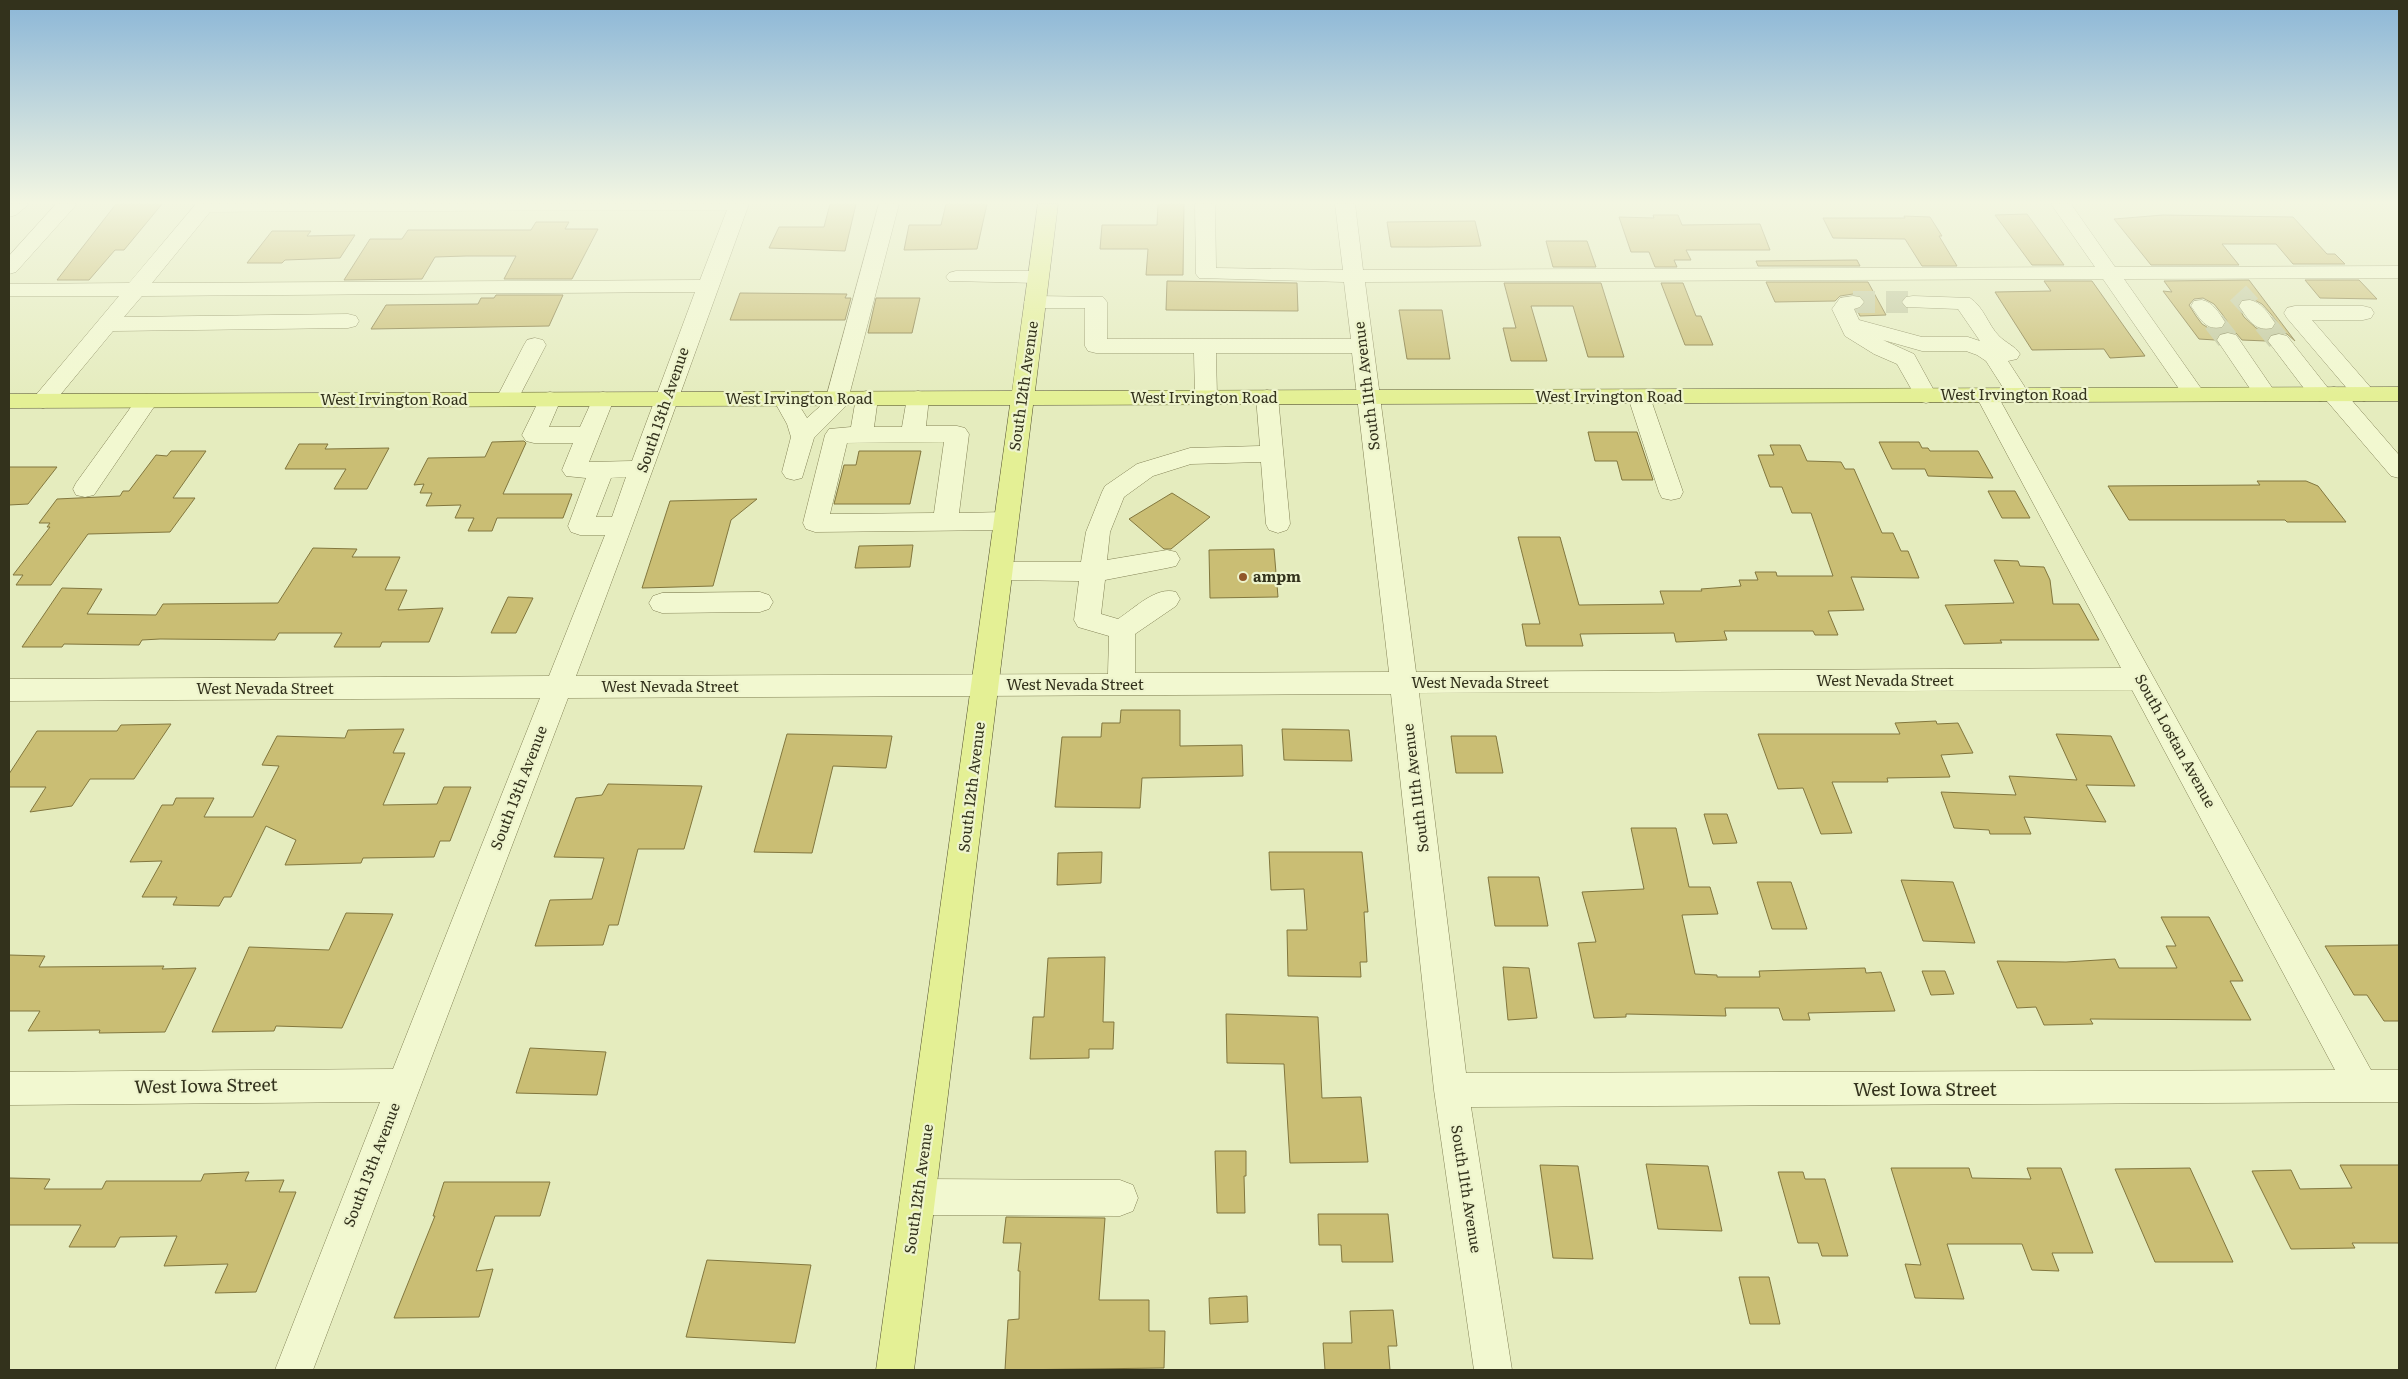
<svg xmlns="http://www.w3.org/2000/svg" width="2408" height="1379" font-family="Literata,serif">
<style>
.building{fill:#cabe74;stroke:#82773e;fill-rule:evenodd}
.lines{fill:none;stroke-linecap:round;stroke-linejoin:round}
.minor-tunnel{stroke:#c1c79e;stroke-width:22;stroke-dasharray:22 11;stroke-linecap:butt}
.minor-casing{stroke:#848357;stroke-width:1}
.major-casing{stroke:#514e2c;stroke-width:1}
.minor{fill:#f2f8d0;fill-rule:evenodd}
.major{fill:#e4f095;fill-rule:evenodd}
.poi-dot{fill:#915729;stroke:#eef4cd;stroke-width:2}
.labels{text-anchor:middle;stroke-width:4.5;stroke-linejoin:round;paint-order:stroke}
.street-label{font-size:15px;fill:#33321c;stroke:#eef4cd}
.poi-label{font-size:15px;font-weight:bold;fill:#33321c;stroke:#eef4cd;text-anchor:start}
.near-street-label{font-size:18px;fill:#33321c;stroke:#eef4cd}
</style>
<rect width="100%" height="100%" fill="#e5ecbe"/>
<path class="building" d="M116,204h46l-38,46h-9l-26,30h-32z
M830,204h26l-11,47 -76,-3 10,-21h45z
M946,204h41l-10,45 -73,1 5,-25h32z
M1158,204h26l-1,71h-37l2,-26h-48l2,-24h55z
M2027,214l37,51h-32l-37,-50z
M1653,215h25l4,10 78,-1 10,26h-84l5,10h-17l3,7h-22l-6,-15h-18l-12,-35 35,1z
M2163,215l130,2 34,37h8l10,10h-52l-17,-20h-54l17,21h-88l-37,-46z
M1904,216l26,1 12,19h-3l18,30h-35l-17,-27 -72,-1 -10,-20h82z
M1475,221l6,25 -51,1h-39l-4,-25z
M536,222h33l-4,7h33l-26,50h-68l12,-23h-50l-31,1 -13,22 -78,1 26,-41h32l6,-9h123z
M272,231h39l-4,5 48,-1 -15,23 -55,2 -3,3h-35z
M1546,241h41l9,26h-43z
M1857,260l3,6h-102l-2,-5z
M2249,280l46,61 -8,-7 -8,-2 -8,2 -5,7 -24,-1 -6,-7 -8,-2 -8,2 -5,7 -16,-1 -36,-48 9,1 -8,-11zM2203,298l11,6 8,10 5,7 -3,7 -14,1 -8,-5 -6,-8 -7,-11 5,-6zM2251,298l11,6 9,10 6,8 -3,7 -8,2 -10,-3 -12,-11 -7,-12 5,-6z
M2305,280h54l18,19 -57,-1z
M1167,281l130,2 1,28 -132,-1z
M2044,281h48l53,75 -35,2 -6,-9 -72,1 -37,-58 56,-1z
M1766,282h102l18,33 -26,1 -3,-6 9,-8 -5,-6 -8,-2 -13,2 -5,5 -60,1z
M1504,283h97l23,74h-36l-15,-51h-42l16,55h-36l-8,-33h13z
M1661,283h22l13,33h5l12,29h-28z
M740,293l107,1 -2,4h6l-6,22h-115z
M496,295h67l-14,31 -178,3 15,-24 92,-1 3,-6h13z
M876,298h44l-8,35h-44z
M1399,310h43l8,49h-43z
M1588,432h49l16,48h-31l-5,-19h-22z
M524,441l2,2 -23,51h69l-9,24h-66l-5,13h-24l6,-13h-19l6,-13 -35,1 6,-13h-12l4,-9 -10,1 14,-27 57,-1 7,-15z
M1879,442h40l3,6h6l2,3h48l15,27 -65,-2 -3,-7h-33z
M299,444h29l-3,5 64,-1 -22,41h-33l12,-20h-61z
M1770,445h30l7,16 34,1 4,7h9l28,64h11l8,18h7l11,27 -68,-1 13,33 -36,1 10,24h-23l-2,-4h-89l3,9 -51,2 -2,-9 -94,1 3,12h-57l-4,-22h18l-22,-87h42l19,68 85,-1 -4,-13h42l-1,-2 40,-3 -2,-6h19l-3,-8h21l1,4h56l-22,-63h-19l-10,-26h-12l-12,-32h16z
M171,451h35l-33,47h22l-25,34 -82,2 -37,51h-35l7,-10h-10l37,-48h-3l3,-4h-11l18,-24 63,-3 3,-5h6l27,-36 11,1z
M859,451h62l-11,53h-76l10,-39h12z
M9,467h48l-29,37 -19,1z
M2257,481h49l12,5 28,36h-59l-2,-2h-156l-21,-34 152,-1z
M1988,491h27l15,27h-28z
M1172,493l38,24 -39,32h-7l-35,-30z
M757,499l-26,21 -18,66 -71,2 28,-87z
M913,545l-3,22 -55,1 4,-22z
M313,548l44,1 -5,8h48l-15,33h22l-9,20 45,-2 -14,34h-47l-2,5h-46l8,-14h-63l-4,7 -115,-1 -18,1 -3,5 -75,-1 -2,3h-40l40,-59 40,1 -15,25 69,1 7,-11 115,-1z
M1274,549l4,48 -68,1 -1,-48z
M1994,560l24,1 2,5 24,1 6,13 3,24h26l20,36h-99l2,3 -38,1 -19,-39 69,-2z
M508,597l25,1 -17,35h-25z
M1121,710h59v36l62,-1 1,31 -101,2 -2,30 -85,-1 7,-70h39l1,-14h18z
M1936,721l1,3 21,-1 15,30 -32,2 9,22 -63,1 1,4h-56l20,51 -31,1 -18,-46 -25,1 -20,-55h142l-5,-11z
M171,724l-37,55h-44l-18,27 -42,6 16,-25h-37v-13l28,-43h80l4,-6z
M404,729l-11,24h12l-22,52 54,-1 7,-17h27l-21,54h-10l-6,16 -71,1 -2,5 -76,2 11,-25 -30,-14 -35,71h-7l-5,9 -46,-1 4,-8h-35l20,-36 -32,1 32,-57h11l3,-7h38l-10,19h49l26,-51 -17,-1 15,-29 68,2 3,-8z
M1282,729l67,1 3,31 -68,-1z
M787,734l105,2 -6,32 -53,-2 -21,87 -58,-1z
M2056,734l55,2 24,50 -49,-1 20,37 -82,-5 7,17h-41l-1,-4 -35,-2 -13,-36 75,3 -7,-19 68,4z
M1451,736h45l7,37h-47z
M608,784l94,2 -18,63h-46l-20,76h-9l-6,20 -68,1 15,-46 42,-1 12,-41 -50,-1 22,-59 26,-3z
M1704,814h23l10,29 -24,1z
M1631,828h45l13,59h21l8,27 -36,1 13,59 22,1v2h43l-1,-6 106,-3 1,5 15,-1 14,39 -87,2 2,7h-27l-4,-12h-54l1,8 -100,-2v3l-32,1 -16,-75 18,-1 -14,-50 62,-3z
M1102,852l-1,31 -44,2 1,-32z
M1269,852h93l6,60h-4l3,50h-7l1,15 -73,-1 -1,-46h20l-3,-41 -33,1z
M1488,877h51l9,49h-53z
M1901,880l52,2 22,61 -52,-2z
M1757,882h34l16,47h-35z
M346,913l47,1 -51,114 -66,-2 -2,5 -62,1 37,-85 80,3z
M2161,917h48l34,64h-13l21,39 -161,-1 3,5 -49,1 -8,-18 -19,1 -20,-47 69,1 49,-3 4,9h58l-11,-22h10z
M2399,945v76h-15l-17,-26h-13l-29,-49z
M9,955l36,1 -6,11 125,-1 -2,3 34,-1 -31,64 -66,1 1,-3 -72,1 12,-20h-31z
M1105,957l-2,65h11l-1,27h-24v9l-59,1 3,-42h11l4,-59z
M1503,967l26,1 8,50 -29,2z
M1922,971h23l9,23 -23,1z
M1226,1014l92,3 4,81 39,-1 7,65 -78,1 -6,-99 -57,-1z
M530,1048l76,4 -9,43 -81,-2z
M1215,1151h31v25h-2l1,37h-28z
M1646,1164l62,2 14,65 -64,-2z
M1540,1165l38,1 15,93 -40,-1z
M2340,1165h59v78h-47l3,5 -64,1 -39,-78 39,-1 9,19 52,-1z
M1891,1168h78l3,10 59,1 -4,-11h34l32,85h-41l7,18 -27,-1 -10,-26h-75l17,55 -49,-1 -10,-34 16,1z
M2190,1168l43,94h-78l-40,-93z
M249,1172l-4,9 39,-1 -5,12h17l-40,100 -41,1 13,-29 -64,2 13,-30 -57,1 -5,10h-46l12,-22h-72v-47l41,1 -6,10h58l4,-8h95l3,-7z
M1778,1172h25l2,7h20l23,77h-26l-4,-13h-20z
M444,1182h106l-10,34h-45l-19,55 17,-2 -14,48 -85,1 41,-102h-2z
M1318,1214h70l5,48h-51l-1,-17h-22z
M1006,1217l99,1 -6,82h50v31h16l-1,37 -159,2 3,-50 11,-1 1,-48h-2l3,-28h-18z
M707,1260l104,5 -16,78 -109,-6z
M1739,1277h30l11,47h-30z
M1247,1296l1,26 -38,2 -1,-26z
M1393,1310l4,36h-9l2,24h-65l-2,-27h29l-2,-32z"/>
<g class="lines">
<path class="minor-tunnel" d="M2238,293l12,13
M1853,302h60
M2214,322l14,18
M2264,323l15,18"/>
<defs>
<path id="minor" d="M9,204h20l-13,11 -7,2z
M56,204h21l-61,68 -7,2v-18z
M196,204h553c-58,159 -113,315 -173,472l532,-2 1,-38 -31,-9 -4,-7 5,-39 -79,-1 -9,-2 -4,-7 4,-7 9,-2h81l5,-30 16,-40 3,-6 32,-22 53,-16 70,-2 -4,-49 3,-5 8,-2 8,2 3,5 12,127 -3,6 -9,3 -9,-3 -3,-6 -5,-62 -70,2 -38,12 -29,21 -14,35 -3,28 60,-10 9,2 4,7 -4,7 -9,2 -62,12 -4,34 17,5c17,-11 38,-33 58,-27l4,7 -4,7 -41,28v39l254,-1 -37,-319h-136l1,44 -3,5 -8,2 -8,-2 -3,-5 -1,-44h-98l-8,-2 -3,-5v-38h-50l-7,-1 -4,-5 4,-5 7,-1 68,1 4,5v37h244l-7,-57 -145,-4 -3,-4 -1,-70h20l1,64 127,2 -8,-66h20l8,66 732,-3 -44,-63h20l44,63 284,-1v12l-275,1 81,115 -3,5 -8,2 -8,-2 -83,-120 -738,3 51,390 705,-4 -145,-272 3,-5 8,-2 8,2 376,679h28v32l-928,5 41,263h-38l-40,-280 -43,-396 -823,4 -255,672h-38l105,-268 -371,3v-33l384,-3 147,-371 -531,3v-22l540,-3 56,-141h-25l-9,-3 -3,-6 18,-48 -20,-2 -4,-6 11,-27h-39l-8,-2 -4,-6 20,-41 8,-2 8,2 3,5 -12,28h31l15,-33 8,-2 8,2 3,5 -25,63 43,-1 63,-169 -553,4 -18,21 224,-3 8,2 3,5 -3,5 -8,2 -235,3 -62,75 -8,2 -8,-2 -3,-5 3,-5 84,-100h-110v-12l120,-1zM727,210l-27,70 -548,3 58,-71zM626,477l-14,40h-16l15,-39zM2132,690l203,380 -869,3 -47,-380z
M879,204h20l-49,188 4,6 -40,40 -12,40 -8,2 -8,-2 -4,-6 9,-35 -4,-13 -14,-25 3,-5 8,-2 8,2 15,24 20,-18 -1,-2z
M956,271h82l7,2 3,4 -3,4 -7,2 -89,-2 -3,-4 3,-4z
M1853,296l7,1 4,5 -4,5 -6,2 5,11 63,17h46l12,4 -22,-32 -52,-2 -4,-5 4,-5 7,-1 57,2c14,9 18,27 29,38 7,7 16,10 21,18l-3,5 -9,2 22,34 -3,5 -8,2 -8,-2 -25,-39 -9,-6 -11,-4h-44l-39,-11 31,14 23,42 -3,5 -8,2 -8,-2 -21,-37 -23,-10 -29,-18 -13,-27 8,-11z
M2202,300c11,2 17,13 23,22l-3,5c-17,4 -22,-9 -31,-21l3,-5z
M2250,300c11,2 18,13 25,23l-3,5c-17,4 -24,-9 -33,-22l3,-5z
M2295,306h68l8,2 3,5 -3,5 -8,2h-51l60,69 3,5 -3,5 -8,2 -8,-2 -69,-81 -3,-5 3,-5z
M2228,333l8,2 37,54 3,5 -3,5 -8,2 -8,-2 -40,-59 3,-5z
M2279,334l8,2 41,52 6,-1 8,2 57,66v23l-8,-2 -65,-76 -6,1 -8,-2 -44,-58 3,-5z
M535,338l8,2 3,5 -28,54 -3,5 -8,2 -8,-2 -3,-5 28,-54 3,-5z
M1639,390l8,2 3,5 33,95 -3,6 -9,2 -9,-2 -3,-6 -31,-95 3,-5z
M867,391l8,2 3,5 -4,29h28l5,-29 3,-5 8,-2 8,2 3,5 -3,28h31l8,2 4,6 -10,79 47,-1 9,3 3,6 -3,6 -9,3 -191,2 -9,-3 -3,-6 22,-88 4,-6 22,-2 5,-29 3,-5zM944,442l-10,71 -104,1 17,-71z
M147,394l8,2 3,5 -64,94 -9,2 -9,-2 -3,-6 3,-6 63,-87z
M760,592l9,3 4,7 -4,7 -9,3 -98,1 -9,-3 -4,-7 4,-7 9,-3z
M918,1179l202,1 13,5 5,13 -5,13 -13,5 -202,-1 -13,-5 -5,-13 5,-13z"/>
<path id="major" d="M1038,204h20l-23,187 1364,-4v14l-1366,4 -119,965h-38l134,-965 -1001,3v-14l1003,-3z"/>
</defs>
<use href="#minor" class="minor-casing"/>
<use href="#major" class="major-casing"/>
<use href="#minor" class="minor"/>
<use href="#major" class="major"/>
</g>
<linearGradient id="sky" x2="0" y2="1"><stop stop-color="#8bb6d7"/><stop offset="0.51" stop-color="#f3f6e2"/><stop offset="1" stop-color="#f3f6e2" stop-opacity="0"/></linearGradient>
<rect width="2408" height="397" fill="url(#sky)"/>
<circle class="poi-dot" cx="1243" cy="577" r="5"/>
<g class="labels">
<g class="street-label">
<text transform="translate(1024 386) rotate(-82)" y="5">South 12th Avenue</text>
<text transform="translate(1367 386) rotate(-97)" y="5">South 11th Avenue</text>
<text x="2014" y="400">West Irvington Road</text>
<text x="1609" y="402">West Irvington Road</text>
<text x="1204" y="403">West Irvington Road</text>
<text x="799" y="404">West Irvington Road</text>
<text x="394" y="405">West Irvington Road</text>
<text transform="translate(663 410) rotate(-71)" y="5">South 13th Avenue</text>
<text x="1885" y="686">West Nevada Street</text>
<text x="1480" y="688">West Nevada Street</text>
<text x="1075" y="690">West Nevada Street</text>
<text x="670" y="692">West Nevada Street</text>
<text x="265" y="694">West Nevada Street</text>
<text transform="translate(2175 741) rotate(61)" y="5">South Lostan Avenue</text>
<text transform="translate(972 787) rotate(-83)" y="5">South 12th Avenue</text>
<text transform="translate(519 788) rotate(-69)" y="5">South 13th Avenue</text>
<text transform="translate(1416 788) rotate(-97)" y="5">South 11th Avenue</text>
<text transform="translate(372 1165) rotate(-69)" y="5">South 13th Avenue</text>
<text transform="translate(919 1189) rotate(-82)" y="5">South 12th Avenue</text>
<text transform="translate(1466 1189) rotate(81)" y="5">South 11th Avenue</text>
</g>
<g class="poi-label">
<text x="1253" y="582">ampm</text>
</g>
<g class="near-street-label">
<text transform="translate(206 1086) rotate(-1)" y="6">West Iowa Street</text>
<text x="1925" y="1096">West Iowa Street</text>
</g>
</g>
<rect width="2408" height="1379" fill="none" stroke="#33321c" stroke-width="20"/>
</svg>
